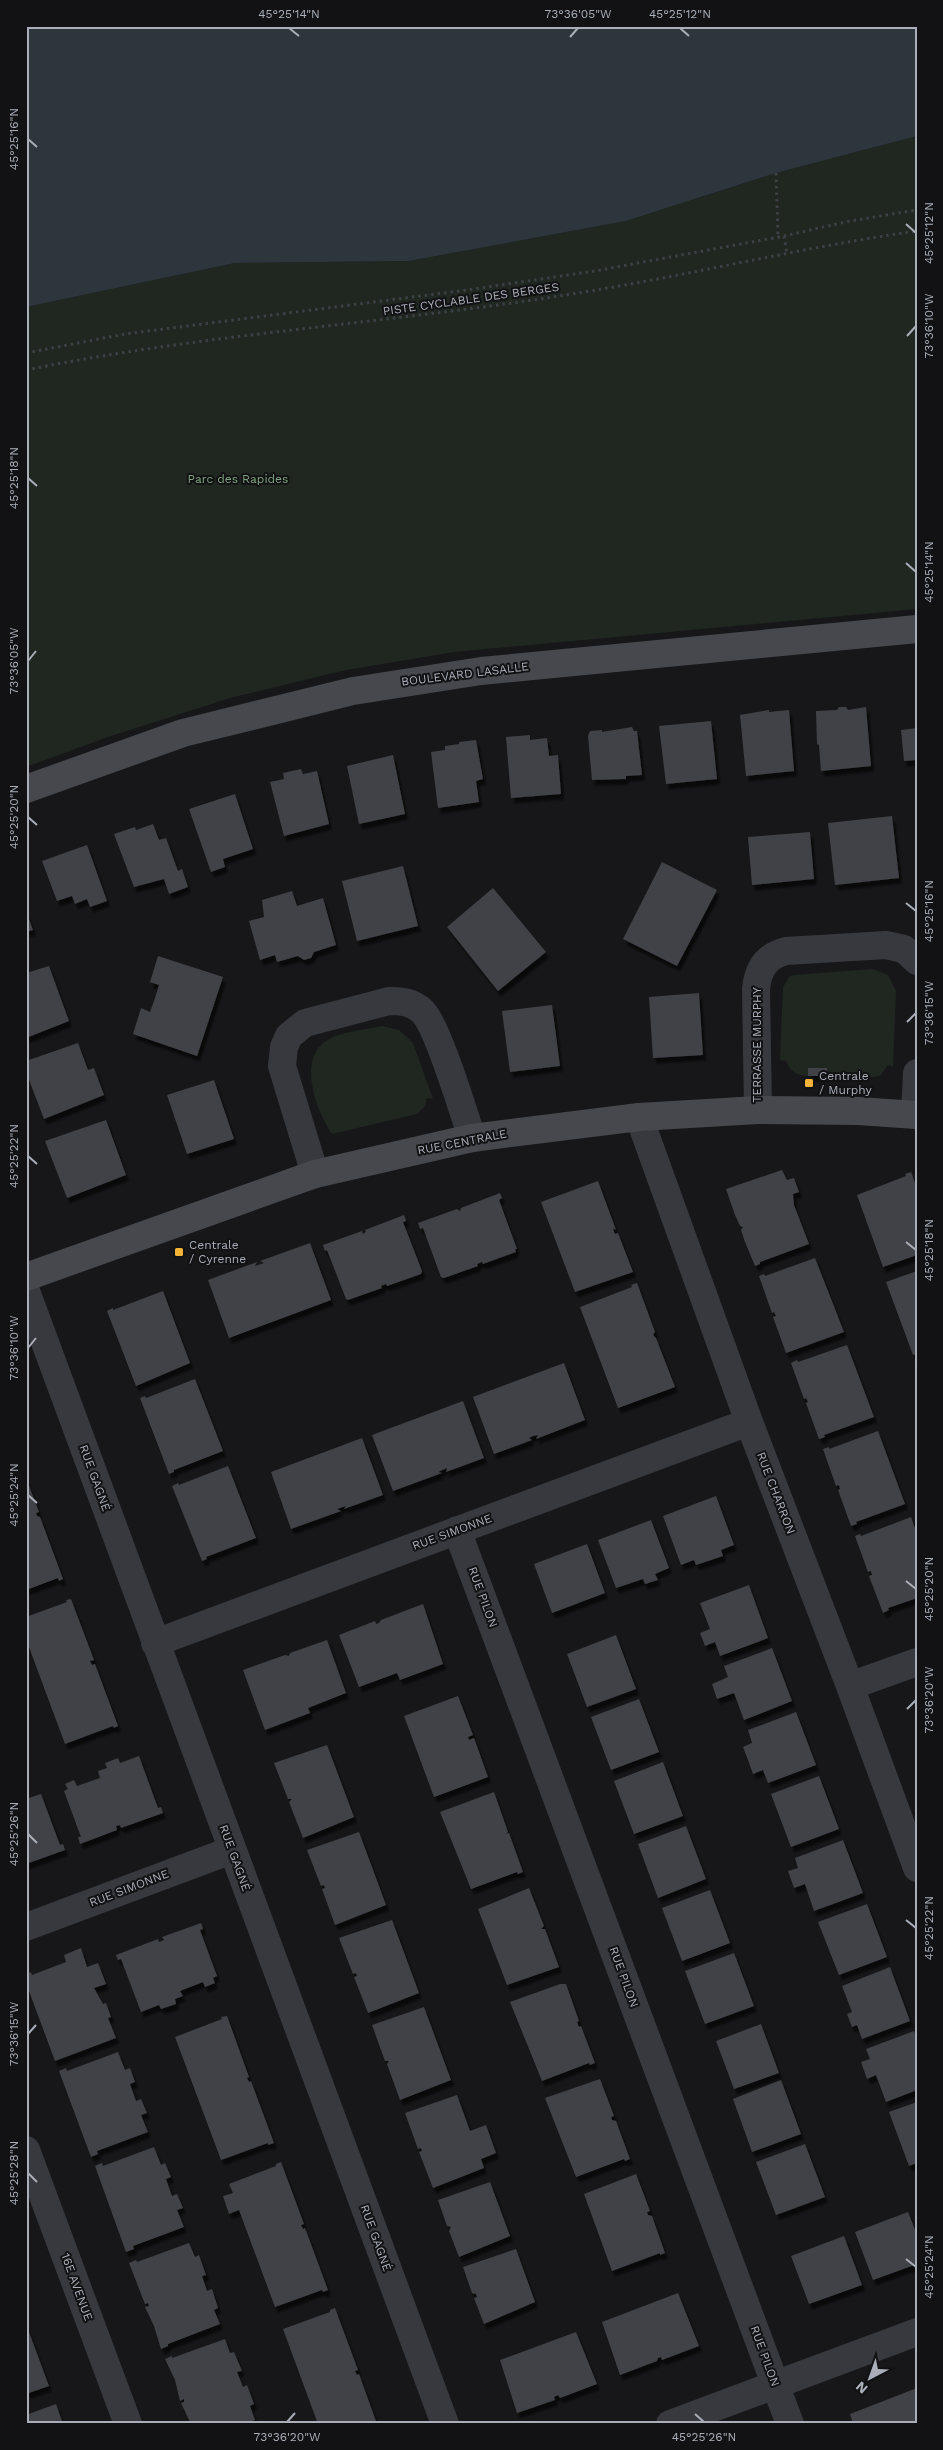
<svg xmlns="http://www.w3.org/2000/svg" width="943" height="2450" font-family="'Work Sans',sans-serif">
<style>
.green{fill:#1f2720}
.water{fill:#2d363d}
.building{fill:#414246;filter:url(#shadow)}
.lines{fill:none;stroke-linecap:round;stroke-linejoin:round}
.path{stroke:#3e4045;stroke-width:3;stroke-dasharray:2.5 4;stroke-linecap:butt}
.street{stroke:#38393e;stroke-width:28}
.secondary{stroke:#46484e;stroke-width:28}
.ticks{fill:none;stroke:#a9aeb9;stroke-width:2}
.poi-dot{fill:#f2b336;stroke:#121214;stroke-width:2}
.labels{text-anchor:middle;stroke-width:4;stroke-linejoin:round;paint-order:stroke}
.street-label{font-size:12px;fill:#a9aeb9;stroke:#121214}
.park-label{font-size:12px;fill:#80a482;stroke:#121214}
.poi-label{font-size:12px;fill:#a9aeb9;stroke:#121214;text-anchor:start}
.neatline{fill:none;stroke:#a9aeb9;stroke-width:2}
.ticks-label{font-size:12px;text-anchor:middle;fill:#a9aeb9}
</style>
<defs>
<filter id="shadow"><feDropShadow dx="3" dy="5.5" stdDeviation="1" flood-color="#0009"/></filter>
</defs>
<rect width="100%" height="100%" fill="#171719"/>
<path class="green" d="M917,136v473l-463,43 -108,18 -116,28 -122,39 -82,30v-460l209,-44 174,-2 217,-40 150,-48z
M873,969l15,6 8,16 -3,76 -5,-2 -8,11 -7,1 -46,-1 -1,-8h-18v8c-11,-1 -18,-4 -22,-15l-6,-1 3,-73 7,-11 4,-1z
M382,1026l17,4 14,13 20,56 -6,-1 -2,8 -8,8 -85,20c-17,-26 -39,-83 4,-98 14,-5 31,-7 46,-10z"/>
<path class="water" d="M26,26h891v110l-141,37 -150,48 -217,40 -174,2 -209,44z"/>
<path class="building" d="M839,707h7l2,3 18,-3 5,59 -50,5 -2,-26 -2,-1 -1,-33 21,-1z
M769,710v2l20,-2 5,61 -48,5 -6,-61z
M711,721l6,58 -51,5 -7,-58z
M632,727l2,4h3l5,44 -16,1v3l-34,1 -4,-44 2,-5 12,-1v2z
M917,728v32l-13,1 -3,-31z
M530,735v5l17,-2 2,18 9,-1 3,39 -50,4 -5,-61z
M476,740l7,39 -7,2 3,21 -41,6 -7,-56 14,-2v-4l14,-2v-2z
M393,755l12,59 -46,10 -12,-58z
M301,769l2,5 14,-3 12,53 -45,12 -14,-54 14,-3 -1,-6z
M235,794l18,55 -30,10 2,8 -14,5 -22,-63z
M892,816l7,62 -64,7 -7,-62z
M153,824l6,16 7,-2 12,33 4,-2 6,18 -19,7 -5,-15 -30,8 -20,-53 21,-7 1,3z
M810,832l4,47 -62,6 -4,-48z
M87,845l20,56 -17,6 -3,-8 -12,5 -3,-8 -15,5 -15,-40z
M662,862l55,28 -40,76 -54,-27z
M403,866l15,60 -61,15 -15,-60z
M493,888l53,64 -48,39 -51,-64z
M292,891l5,15 26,-8 13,47 -22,7 -3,6 -7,2 -6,-4 -21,6 -2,-7 -15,5 -11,-39 15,-4 -2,-17z
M26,911l7,19 -7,2z
M158,956l65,21 -26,79 -64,-22 8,-26 9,4 5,-14 4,-13 -9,-3z
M49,966l20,55 -43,17v-65z
M699,993l4,62 -50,3 -4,-61z
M552,1005l8,61 -50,6 -8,-61z
M78,1043l10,27 6,-2 10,27 -60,24 -18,-47v-11z
M808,1068h19v8h-19z
M214,1080l20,59 -47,15 -20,-59z
M106,1120l20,55 -59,23 -22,-57z
M782,1170l5,10 7,-2 5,14 -6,2 1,11 15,39 -49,18v2l-5,2 -10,-24 -4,-12 2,-3 -3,-1 -5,-11 -9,-26z
M911,1172l6,16v67l-34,12 -26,-72 49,-19 -1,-2z
M598,1181l18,49 -3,-2 1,4 1,2 3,-1 15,39 -58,20 -34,-90z
M500,1193l2,5 -3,2 18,49h-2l1,3 -33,12 -1,-2 -5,2 1,2 -34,12 -3,-1 -18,-49 -3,1 -2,-6 39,-14 3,2 1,-3z
M404,1215l2,6 -3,1 19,49 -1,3 -34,12 -1,-2 -5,2 1,2 -34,12 -2,-1 -19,-49 -2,1 -2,-6 39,-14 1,3 3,-2 -1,-2z
M310,1243l21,57 -102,38 -21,-58 49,-18 -2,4 9,-3 -4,-2z
M815,1258l29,74 -58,21 -13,-36 3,-1 -2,-4 -2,1 -13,-37 5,-2 1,2z
M917,1271v83l-4,1 -27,-73z
M637,1283l18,49 -2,3 3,3 19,49 -57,21 -38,-101 52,-20 -1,-2z
M163,1291l27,72 -54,23 -29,-75 6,-3v2z
M847,1345l27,72 -50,18 1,2 -6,2 -13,-36 2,-1 -2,-4 -2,1 -13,-36 6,-3 1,2z
M564,1363l21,57 -49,19 2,-4 -5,1 -4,2 3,2 -38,14 -21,-57z
M195,1379l28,72 -49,19v2l-5,2 -29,-76 5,-2 1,2z
M463,1401l21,57 -38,14 1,-4 -9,4 4,1 -49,18 -21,-56z
M878,1431l27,73 -49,18 1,2 -6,2 -13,-36 2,-1 -1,-4 -3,1 -13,-37 6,-2v2z
M362,1438l21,57 -39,14 2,-3 -9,3 4,2 -50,18 -20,-57z
M228,1466l28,72 -50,19 1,2 -5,2 -30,-75 6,-3 1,2z
M26,1478l13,34 -3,1 1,3 3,1 23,62 -4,2 -1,-3 -32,12z
M716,1496l18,49 -13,5 2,6 -27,9 -2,-5 -13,5 -18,-49z
M911,1517l6,17v64l-29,10 1,2 -6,3 -14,-37 3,-1 -1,-4 -3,1 -13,-36 5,-2 1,2z
M651,1520l18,48 -14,6 3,6 -13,4 -2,-5 -27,9 -18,-48z
M587,1544l18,49 -53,20 -18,-49z
M749,1585l19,53 -48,18 -5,-14 -10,4 -5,-13 10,-4 -10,-26z
M71,1599l23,61 -4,1 2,4 3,-1 23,62 -4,2 -1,-2 -48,18 -39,-105v-22l41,-15 -1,-2z
M423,1604l20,60 -43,16 -3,-7 -38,14 -20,-52 36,-14 1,3 3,-1 2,-3z
M616,1635l20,54 -49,18 -20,-53z
M327,1640l19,53 -38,15 2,5 -45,17 -22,-60 42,-15 4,1 1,-3z
M772,1648l20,53 -48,19 -10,-27 -17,6 -5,-15 16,-7 -4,-11z
M458,1696l15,39 -5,2 1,3 5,-2 14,39 -54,20 -30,-81z
M639,1699l20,53 -48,18 -20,-53z
M796,1712l20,53 -48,18 -5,-13 -10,4 -5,-14 -5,-13 9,-4 -4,-13z
M327,1745l27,72 -51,21 -14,-36 3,-3h-4l-14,-36z
M139,1756l19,52 3,-1 2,6 -42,15 -1,-3 -4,1 1,4 -37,14 -2,-7h3l-17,-46 4,-2 -3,-5 9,-4 3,6 23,-8 -2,-7 9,-3 -2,-5 13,-5 2,5z
M663,1762l20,54 -49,18 -20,-53z
M819,1776l20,53 -48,18 -20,-53z
M494,1792l14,40 -2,2 3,-1 14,39 -5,2 -1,-2 -46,17 -31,-77z
M41,1794l19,51 3,-1 2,6 -39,14v-65z
M686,1826l20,53 -48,19 -20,-54z
M359,1832l27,73 -51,20 -13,-36 3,-1 -1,-3 -3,1 -14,-36z
M843,1840l20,53 -49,18 -9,-27 -11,4 -6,-17 10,-3 -3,-10z
M529,1888l15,38 -3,3h4l14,38 -52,18 -29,-76z
M710,1890l20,53 -48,18 -20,-53z
M867,1904l20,53 -48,18 -21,-53z
M392,1920l27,73 -51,20 -14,-36 3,-1 -1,-3 -3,1 -14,-36z
M201,1923l2,6 -3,1 17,46 -4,2 2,5 -10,4 -2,-5 -23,9 3,5 -8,3 1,5 -15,5 -2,-4 -18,7 -20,-53 -3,1 -2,-5 42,-16 1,3 3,-1 2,-1 -2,-3z
M81,1948l6,19 11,-4 8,21 -12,4 9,16 3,-1 5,14 -3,1 8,20 -61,23 -29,-78v-9l5,-2 1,3 34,-13 -2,-7z
M734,1953l20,53 -49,18 -20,-53z
M890,1967l20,54 -48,18 -5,-14 -5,2 -5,-13 5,-2 -10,-26z
M560,1984h6l13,37 -2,1 2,5 2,-1 14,37 -5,2 -1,-2 -47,18 -32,-79z
M424,2007l27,73 -51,20 -13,-36 2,-3h-4l-13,-36z
M227,2016l22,61 -2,1 2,4 2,-1 23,62 -6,2v-2l-47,17 -46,-123 47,-18 -1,-2z
M761,2024l18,49 -45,16 -18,-48z
M914,2031l3,7v52l-31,12 -10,-27 -9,4 -6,-17 9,-3 -4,-10z
M118,2052l7,18 5,-2 5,14 -5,2 6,17 5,-2 6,14 -6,2 7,17 -51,19 1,3 -7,3 -32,-86 7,-3 1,3z
M600,2079l14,37 -3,1 1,3 4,1 14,38 -5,2 -1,-2 -48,18 -31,-79z
M781,2080l20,54 -49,18 -19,-53z
M457,2095l13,36 16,-6 10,28 -15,6 3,9 -51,20 -14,-36 3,-1 -1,-3 -3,1 -13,-36z
M917,2102v61l-8,3 -20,-54z
M805,2144l20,53 -49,18 -20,-53z
M154,2147l7,18 4,-2 6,14 -5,2 6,17 5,-2 6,14 -6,2 7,17 -51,19 1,3 -8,3 -31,-86 7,-3 1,3z
M281,2162l23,62 -3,1 2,4 2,-1 23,62 -5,2 -1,-2 -47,17 -36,-97 -10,4 -6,-18 10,-3 -4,-9 47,-18v-2z
M636,2174l14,37 -3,1 1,3 4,1 13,37 -5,2v-2l-48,18 -28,-77z
M490,2182l20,54 -51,21 -10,-26 2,-4 -4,-1 -9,-26z
M908,2212l9,23v29l-44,16 -18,-48z
M844,2236l18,49 -53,19 -18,-48z
M189,2243l6,14 4,-2 7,20 -4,1 5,15 5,-2 6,19 -4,2 6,14 -52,20v2l-7,3 -7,-23 -9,-19 4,-1 -1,-3 -3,1 -16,-41 7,-3 1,2z
M516,2249l19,53 -51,22 -10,-26 3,-1 -1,-3 -4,-1 -9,-26z
M678,2293l21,53 -37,14 -1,-3 -3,1 -1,3 -37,14 -18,-53z
M335,2308l23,62 -3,1 2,4 2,-1 18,50h-59l-35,-95 47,-17v-2z
M26,2324l23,62 -23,8z
M576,2332l21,52 -37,14 -2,-3 -4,2 1,3 -38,13 -17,-53z
M225,2339l5,14 4,-1 8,19 -5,1 6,15 4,-2 7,19 -4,2 5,14 -9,4h-55l-10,-21 3,-1v-3l-4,2 -5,-21 -10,-21 7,-3v2z
M917,2388v36h-64l-3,-10z
M56,2404l7,20h-37v-9z"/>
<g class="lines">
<path class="path" d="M776,173l2,64
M784,236l3,18
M26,353l99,-19 342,-44 128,-19 189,-35 66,-15 67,-11
M26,370c182,-37 369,-47 552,-77 113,-18 225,-46 339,-62"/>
<path class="street" d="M758,1110l-2,-121c2,-20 10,-33 30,-38l100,-6 18,4 13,12
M915,1115l2,-42
M639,1117l110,305 101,264 67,182
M315,1174l-33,-108 2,-19 5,-11 16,-13 84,-22c13,0 23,1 33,10 15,13 42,103 50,127
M26,1291l419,1133
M457,1530l333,894
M155,1643l594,-221
M850,1686l67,-24
M26,1927l206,-77
M26,2150l102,274
M670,2424l247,-92"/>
<path class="secondary" d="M26,789l157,-56 170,-42 128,-20 436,-42
M26,1277l289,-103 157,-36 167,-21 119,-7 100,1 59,4"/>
</g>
<path class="ticks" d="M289,28l10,8M680,28l9,8M570,37l8,-9M28,139l9,8M906,224l10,9M907,336l9,-10M28,478l9,8M906,563l10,9M28,661l8,-10M28,817l9,8M906,903l10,8M907,1022l9,-9M28,1156l9,8M906,1242l10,8M28,1348l8,-10M28,1495l9,8M906,1581l10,8M907,1709l9,-9M28,1834l9,9M906,1920l10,8M28,2034l8,-9M28,2173l9,9M906,2259l10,8M695,2414l9,8M287,2422l8,-9"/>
<g class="poi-dot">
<rect x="804" y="1078" width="10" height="10" rx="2.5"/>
<rect x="174" y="1247" width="10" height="10" rx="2.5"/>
</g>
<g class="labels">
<g class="street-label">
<text transform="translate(471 299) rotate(-8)" y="4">PISTE CYCLABLE DES BERGES</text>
<text transform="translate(465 674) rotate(-7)" y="4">BOULEVARD LASALLE</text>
<text transform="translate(757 1045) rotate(-90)" y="4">TERRASSE MURPHY</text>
<text transform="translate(462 1142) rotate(-11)" y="4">RUE CENTRALE</text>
<text transform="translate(95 1478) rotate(70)" y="4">RUE GAGNÉ</text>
<text transform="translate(776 1493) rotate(69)" y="4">RUE CHARRON</text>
<text transform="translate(452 1532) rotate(-20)" y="4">RUE SIMONNE</text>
<text transform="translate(483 1597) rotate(70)" y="4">RUE PILON</text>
<text transform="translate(235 1858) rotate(70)" y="4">RUE GAGNÉ</text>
<text transform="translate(129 1888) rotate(-21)" y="4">RUE SIMONNE</text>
<text transform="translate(624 1977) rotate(70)" y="4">RUE PILON</text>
<text transform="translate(376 2238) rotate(70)" y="4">RUE GAGNÉ</text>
<text transform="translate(77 2287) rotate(70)" y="4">16E AVENUE</text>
<text transform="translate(765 2356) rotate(70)" y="4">RUE PILON</text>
</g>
<g class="park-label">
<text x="238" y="483">Parc des Rapides</text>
</g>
<g class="poi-label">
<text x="819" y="1080">Centrale<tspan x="819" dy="14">/ Murphy</tspan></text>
<text x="189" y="1249">Centrale<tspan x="189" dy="14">/ Cyrenne</tspan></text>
</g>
</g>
<rect width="943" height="2450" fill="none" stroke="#121214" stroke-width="55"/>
<g transform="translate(870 2378) rotate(221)" stroke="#121214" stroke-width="4" paint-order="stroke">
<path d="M0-4L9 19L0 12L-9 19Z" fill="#a9aeb9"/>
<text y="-8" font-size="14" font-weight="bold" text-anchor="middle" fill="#a9aeb9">N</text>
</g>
<rect x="28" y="28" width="888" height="2394" class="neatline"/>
<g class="ticks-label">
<text x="289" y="18">45°25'14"N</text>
<text x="578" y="18">73°36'05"W</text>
<text x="680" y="18">45°25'12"N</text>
<text transform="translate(14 139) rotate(-90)" y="4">45°25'16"N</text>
<text transform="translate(929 233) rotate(-90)" y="4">45°25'12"N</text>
<text transform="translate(929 326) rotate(-90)" y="4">73°36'10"W</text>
<text transform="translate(14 478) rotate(-90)" y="4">45°25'18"N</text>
<text transform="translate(929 572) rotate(-90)" y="4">45°25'14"N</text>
<text transform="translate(14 661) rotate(-90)" y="4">73°36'05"W</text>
<text transform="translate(14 817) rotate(-90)" y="4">45°25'20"N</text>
<text transform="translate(929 911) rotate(-90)" y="4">45°25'16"N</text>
<text transform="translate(929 1013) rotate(-90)" y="4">73°36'15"W</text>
<text transform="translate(14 1156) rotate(-90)" y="4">45°25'22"N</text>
<text transform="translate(929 1250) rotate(-90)" y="4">45°25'18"N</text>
<text transform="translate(14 1348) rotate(-90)" y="4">73°36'10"W</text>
<text transform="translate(14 1495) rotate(-90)" y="4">45°25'24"N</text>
<text transform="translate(929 1589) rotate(-90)" y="4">45°25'20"N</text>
<text transform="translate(929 1700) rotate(-90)" y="4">73°36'20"W</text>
<text transform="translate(14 1834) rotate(-90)" y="4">45°25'26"N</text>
<text transform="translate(929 1928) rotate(-90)" y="4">45°25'22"N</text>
<text transform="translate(14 2034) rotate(-90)" y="4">73°36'15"W</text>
<text transform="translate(14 2173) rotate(-90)" y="4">45°25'28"N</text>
<text transform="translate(929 2267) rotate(-90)" y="4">45°25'24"N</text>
<text x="287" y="2441">73°36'20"W</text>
<text x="704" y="2441">45°25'26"N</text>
</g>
</svg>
